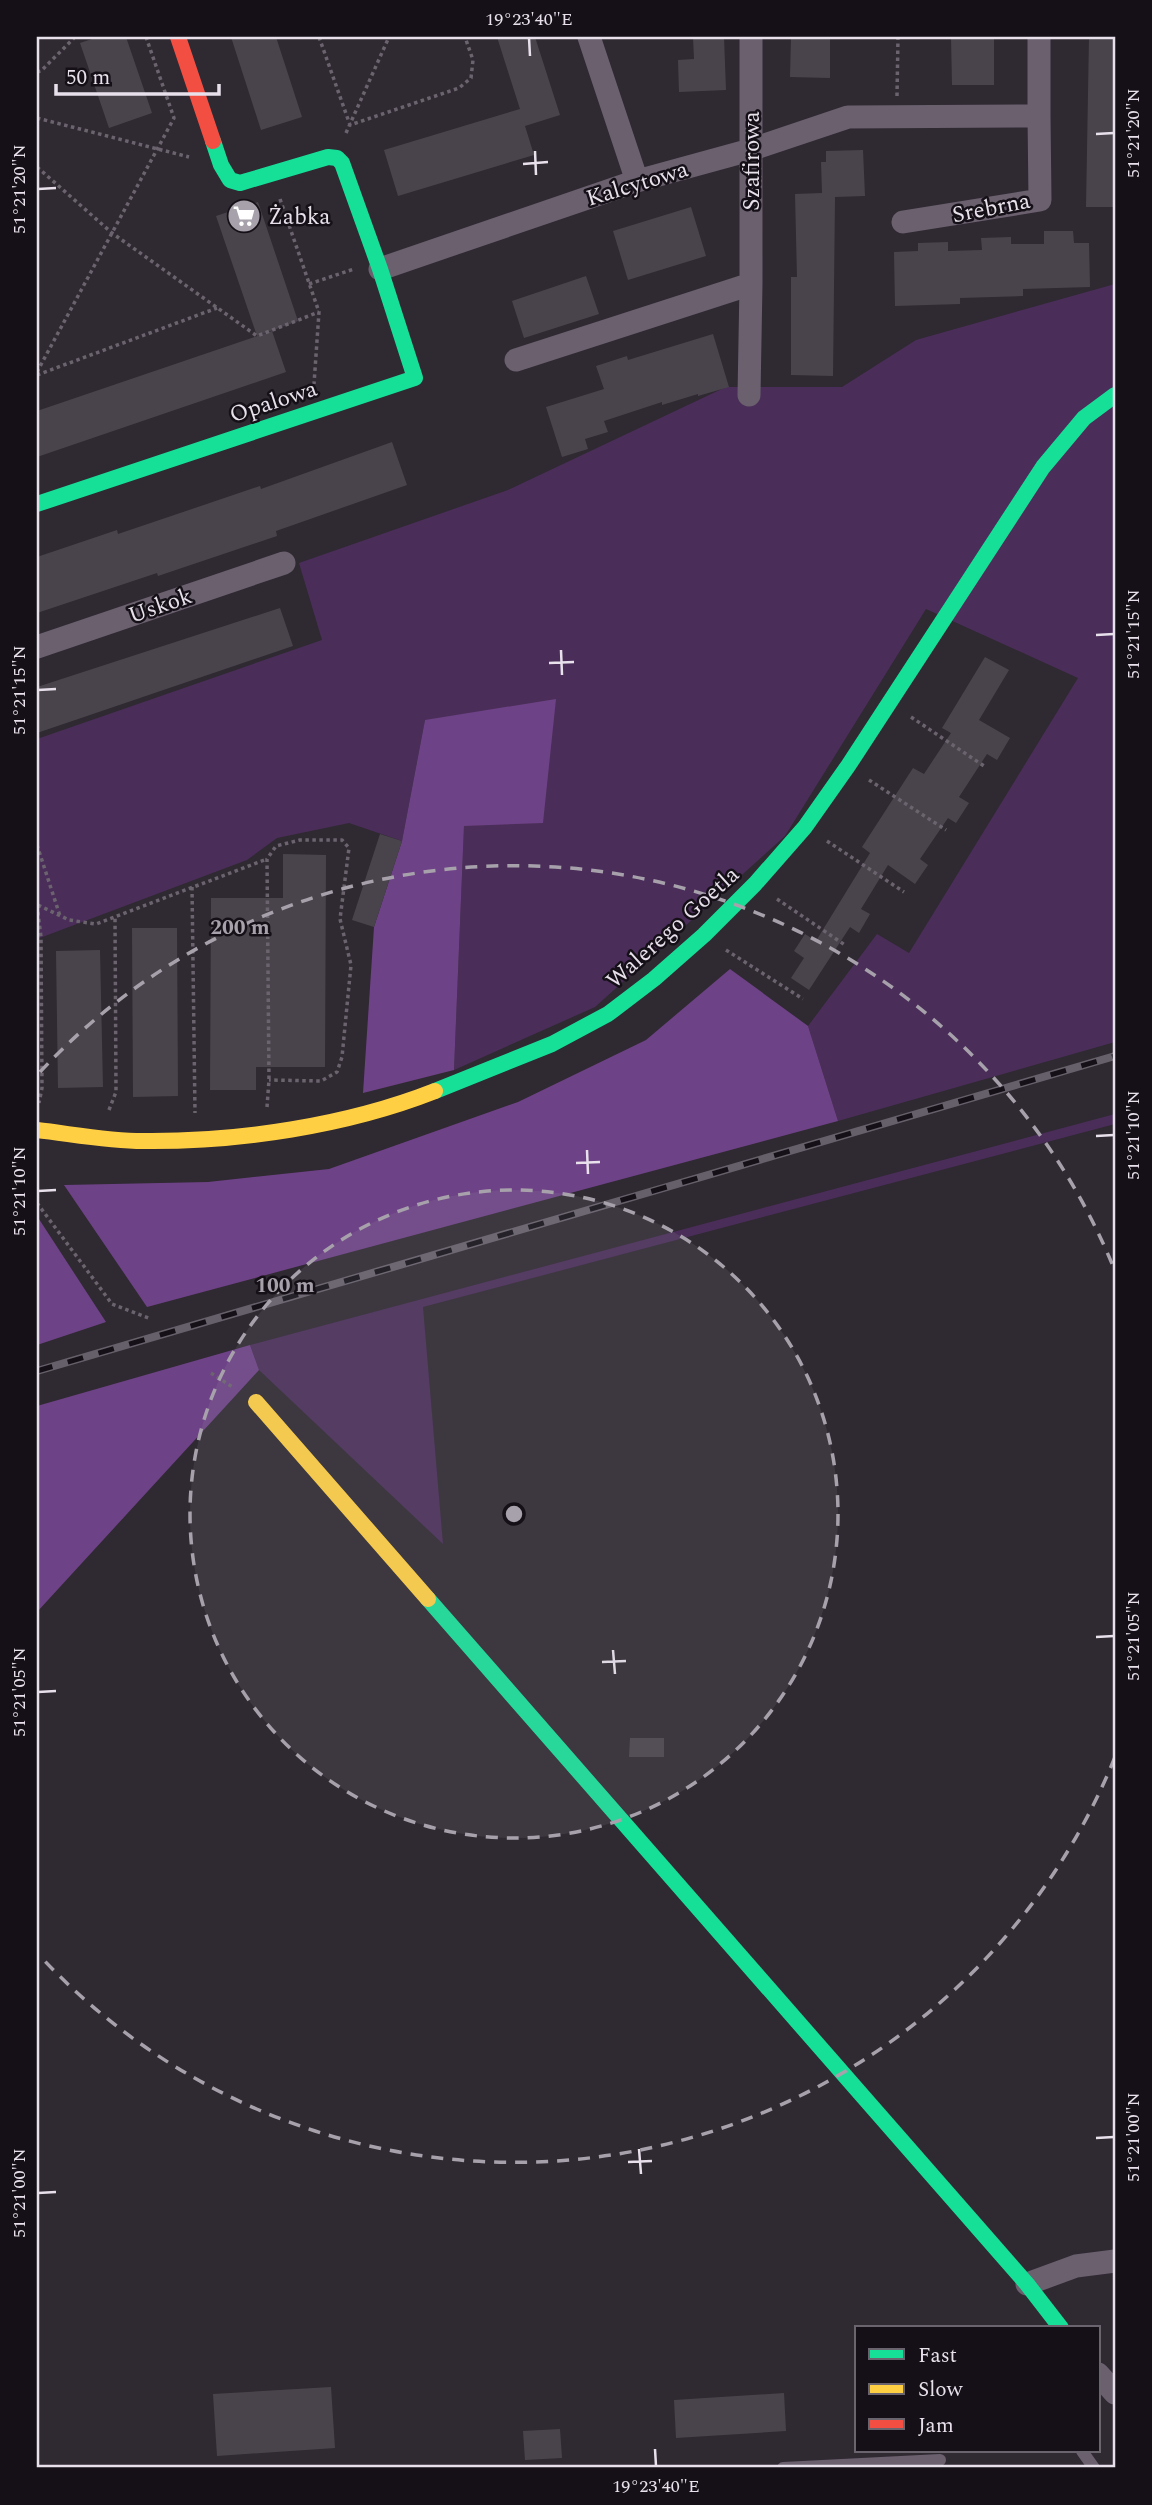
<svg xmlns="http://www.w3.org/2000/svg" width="1152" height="2505" font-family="Spectral,serif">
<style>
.green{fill:#4a2e59}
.forest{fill:#6e4286}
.building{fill:#49444c}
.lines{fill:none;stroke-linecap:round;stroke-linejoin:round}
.path{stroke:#6b646f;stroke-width:3.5;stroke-dasharray:3.5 3.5;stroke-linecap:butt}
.lane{stroke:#6a606e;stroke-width:12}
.street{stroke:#6a606e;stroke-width:23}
.fast{stroke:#16e098;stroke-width:16}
.slow{stroke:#ffcf43;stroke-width:16}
.jam{stroke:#f24e42;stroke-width:16}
.rail-casing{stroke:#66606a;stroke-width:8}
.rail{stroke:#151018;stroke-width:5;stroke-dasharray:16;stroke-linecap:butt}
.ticks{fill:none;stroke:#e8e1ec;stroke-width:2.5}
.ring{fill:none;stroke:#a7a1ab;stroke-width:3.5;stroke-dasharray:12 9}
.labels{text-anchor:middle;stroke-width:5;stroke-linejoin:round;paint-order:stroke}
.street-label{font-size:23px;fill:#e8e1ec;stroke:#151018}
.poi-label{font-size:23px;fill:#e8e1ec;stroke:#151018;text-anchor:start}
.centre{fill:#a7a1ab;stroke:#151018;stroke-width:3.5}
.ring-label{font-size:21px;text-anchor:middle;font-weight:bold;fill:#a7a1ab;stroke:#151018;stroke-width:5;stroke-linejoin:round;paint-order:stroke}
.neatline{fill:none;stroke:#e8e1ec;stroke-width:2.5}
.ticks-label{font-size:18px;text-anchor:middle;fill:#e8e1ec}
</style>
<rect width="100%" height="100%" fill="#2f2932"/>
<path class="green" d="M1115,284v758l-277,79 -30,-95 69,-92 32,19 169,-275 -152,-69 -141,227 -190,171 -141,63 10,-244 -39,-106 -23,121 -53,-18 -72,15 -30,22 -210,79v-200l285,-99 -23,-77 209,-73 218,-103h116l74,-47z
M1115,1114v10l-692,183 20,237 -184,-174 -9,-25z"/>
<path class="forest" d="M556,699l-13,124 -79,3 -10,244 -91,23 11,-166 28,-86 23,-121z
M730,969l78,57 30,95 -691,186 -83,-122 144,-3 121,-13 189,-67 128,-62z
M37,1216l69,106 -69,23z
M250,1345l9,25 -222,242v-206z"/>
<path class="building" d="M98,37h28l26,76 -43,15 -29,-85z
M231,37h45l26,80 -41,13z
M497,37h38l25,78 -35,11 9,29 -136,41 -14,-46 136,-41z
M693,37h31l2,53 -47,2 -1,-32 16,-1z
M791,37h39v41l-40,-1z
M951,37h43v48h-42z
M1089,37h26v170h-29z
M863,150l2,46 -30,1 -2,179 -42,-1v-98h6l-2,-83 27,-1 -1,-31h5v-11z
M258,202l40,119 -41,15 -41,-120z
M691,207l15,49 -78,24 -15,-49z
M1044,231h29l1,12h15l1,44 -67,2v7l-63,2v6l-65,2 -1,-54 24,-1v-8l30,-1v9l34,-1 -1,-12 30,-1v7h33z
M586,276l13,38 -75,24 -12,-37z
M272,331l14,41 -249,85v-46z
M713,334l16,53 -31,9v-2l-36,11v-3l-58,19 4,11 -23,7 3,10 -26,8 -16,-50 58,-18 -8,-23 31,-10 1,4z
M392,442l15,43 -131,46 1,5 -119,40 -1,-3 -120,40v-56l80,-27 1,4 142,-48 1,3z
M280,608l13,38 -256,87v-46z
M985,657l24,13 -30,50 31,18 -13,22 -10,-6 -28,43 10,6 -13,20 -8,-5 -28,41 8,6 -13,19 -27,-19 -27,44 9,5 -11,19 -9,-6 -41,63 -18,-12 13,-20 -10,-7 11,-17 11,7 54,-88 -8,-6 51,-79 11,6 27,-41 -9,-5z
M380,834l22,7 -28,86 -22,-7z
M283,854l43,1 -1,212h-69v23h-46l1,-192h72z
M132,928h45l1,168 -45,1z
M100,950l3,137 -45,1 -2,-137z
M630,1738h34v19h-35z
M331,2387l4,61 -118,8 -4,-62z
M784,2393l2,38 -110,7 -2,-38z
M560,2429l2,29 -37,2 -2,-29z"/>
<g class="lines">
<path class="path" d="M319,37l31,88 109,-37 12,-10 2,-18 -8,-23
M37,72l4,-1 34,-34
M897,96l1,-59
M37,118l152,39
M346,133l43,-96
M37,167l75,66 145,103 62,-24
M280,199l39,113 -5,72
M309,284l45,-15
M37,372l137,-254 -28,-81
M37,375l180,-67
M911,717l73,49
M869,780l77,50
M827,841l77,51
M37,845l23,71
M192,887l3,226
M777,899l68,46
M37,905l4,32 1,151 -3,15
M38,905l31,15 27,4 171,-65
M726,950l77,49
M267,1107l2,-27 -2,-221 9,-13 24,-6h42l7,8 -9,71 11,46 -9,92 -5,15 -16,9 -52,-1
M109,1110l7,-18 -1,-175
M37,1203l75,101 39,15
M211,1373l23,15"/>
<path class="lane" d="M1082,2451l12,17
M783,2468l157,-8"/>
<path class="street" d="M589,37l48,144
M903,222l137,-22 -1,-84
M380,269l257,-88 113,-31 98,-33 191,-1v-79
M516,360l235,-76
M749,395l2,-111v-247
M37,647l247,-84
M1027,2284l49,-18 39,-5
M1098,2374l17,19"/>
<path class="fast" d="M37,504l378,-126 -35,-109 -38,-106 -5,-5 -9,-1 -88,26 -10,-3 -9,-15 -8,-24
M435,1091l117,-47 56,-30 46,-35 50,-44 51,-51 50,-57 43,-61 195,-299 41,-49 31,-23
M428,1599l599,685 34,44"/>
<path class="slow" d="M37,1130c35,4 71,11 106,11 95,1 203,-15 292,-50
M256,1402l172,197"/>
<path class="jam" d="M178,37l35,104"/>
<defs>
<path id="rail" d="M37,1371l1078,-315"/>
</defs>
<use href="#rail" class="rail-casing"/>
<use href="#rail" class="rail"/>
</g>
<path class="ticks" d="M529,38l1,18M1096,134l18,-1M535,151l1,24M523,164l25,-2M38,189l18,-1M1096,635l18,-1M561,650l1,25M549,663l25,-1M38,690l18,-1M1096,1136l18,-1M587,1150l1,24M576,1163l24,-1M38,1191l18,-1M1096,1637l18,-1M613,1650l2,24M602,1662l24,-1M38,1692l18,-1M1096,2138l18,-1M639,2149l2,25M628,2162l24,-1M38,2193l18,-1M655,2449l1,17"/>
<circle cx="514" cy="1514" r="324" fill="#a7a1ab" fill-opacity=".12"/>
<g class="ring">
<circle cx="514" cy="1514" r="324"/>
<path d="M1115 1757A648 648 0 0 1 40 1956M40 1072A648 648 0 0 1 1115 1271"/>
</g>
<defs>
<symbol id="supermarket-disc" viewBox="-11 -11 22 22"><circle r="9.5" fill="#a7a1ab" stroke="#151018"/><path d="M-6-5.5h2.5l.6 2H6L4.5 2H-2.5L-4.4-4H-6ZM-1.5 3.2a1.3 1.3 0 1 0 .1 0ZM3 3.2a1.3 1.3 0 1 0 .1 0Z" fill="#fff"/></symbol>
</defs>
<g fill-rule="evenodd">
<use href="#supermarket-disc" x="225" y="197" width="38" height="38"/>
</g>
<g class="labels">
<g class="street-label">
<text transform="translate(751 161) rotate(-90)" y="8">Szafirowa</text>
<text transform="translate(637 183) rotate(-17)" y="8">Kalcytowa</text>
<text transform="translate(991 207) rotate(-11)" y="8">Srebrna</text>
<text transform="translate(273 401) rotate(-18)" y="8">Opalowa</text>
<text transform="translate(160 605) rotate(-19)" y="8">Uskok</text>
<text transform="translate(672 927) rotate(-42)" y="8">Walerego Goetla</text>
</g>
<g class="poi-label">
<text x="268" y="224">Żabka</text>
</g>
</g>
<circle cx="514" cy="1514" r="10" class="centre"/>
<g class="ring-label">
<text x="240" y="934">200 m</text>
<text x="285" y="1292">100 m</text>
</g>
<rect width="1152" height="2505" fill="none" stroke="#151018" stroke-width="77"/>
<rect x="855" y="2326" width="245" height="126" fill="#151018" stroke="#69646d" stroke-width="2"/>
<rect x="869" y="2349" width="35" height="10" fill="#16e098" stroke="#69646d" stroke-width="2"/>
<text x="918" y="2362" font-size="21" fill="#e8e1ec">Fast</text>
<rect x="869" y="2384" width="35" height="10" fill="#ffcf43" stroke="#69646d" stroke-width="2"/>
<text x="918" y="2396" font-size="21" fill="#e8e1ec">Slow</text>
<rect x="869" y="2419" width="35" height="10" fill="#f24e42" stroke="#69646d" stroke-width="2"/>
<text x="918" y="2432" font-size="21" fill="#e8e1ec">Jam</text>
<path d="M56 84v10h163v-10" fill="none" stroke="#e8e1ec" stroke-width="3.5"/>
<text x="66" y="84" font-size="21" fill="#e8e1ec" stroke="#151018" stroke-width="5" paint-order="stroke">50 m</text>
<rect x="38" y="38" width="1076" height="2428" class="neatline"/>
<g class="ticks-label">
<text x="529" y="25">19°23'40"E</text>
<text transform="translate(1133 133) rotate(-90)" y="6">51°21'20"N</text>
<text transform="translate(19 189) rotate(-90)" y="6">51°21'20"N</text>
<text transform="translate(1133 634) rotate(-90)" y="6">51°21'15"N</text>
<text transform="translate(19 690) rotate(-90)" y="6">51°21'15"N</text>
<text transform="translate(1133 1135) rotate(-90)" y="6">51°21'10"N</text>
<text transform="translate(19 1191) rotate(-90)" y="6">51°21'10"N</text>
<text transform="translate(1133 1636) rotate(-90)" y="6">51°21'05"N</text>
<text transform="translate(19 1692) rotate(-90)" y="6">51°21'05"N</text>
<text transform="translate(1133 2137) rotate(-90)" y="6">51°21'00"N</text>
<text transform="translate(19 2193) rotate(-90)" y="6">51°21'00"N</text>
<text x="656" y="2492">19°23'40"E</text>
</g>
</svg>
